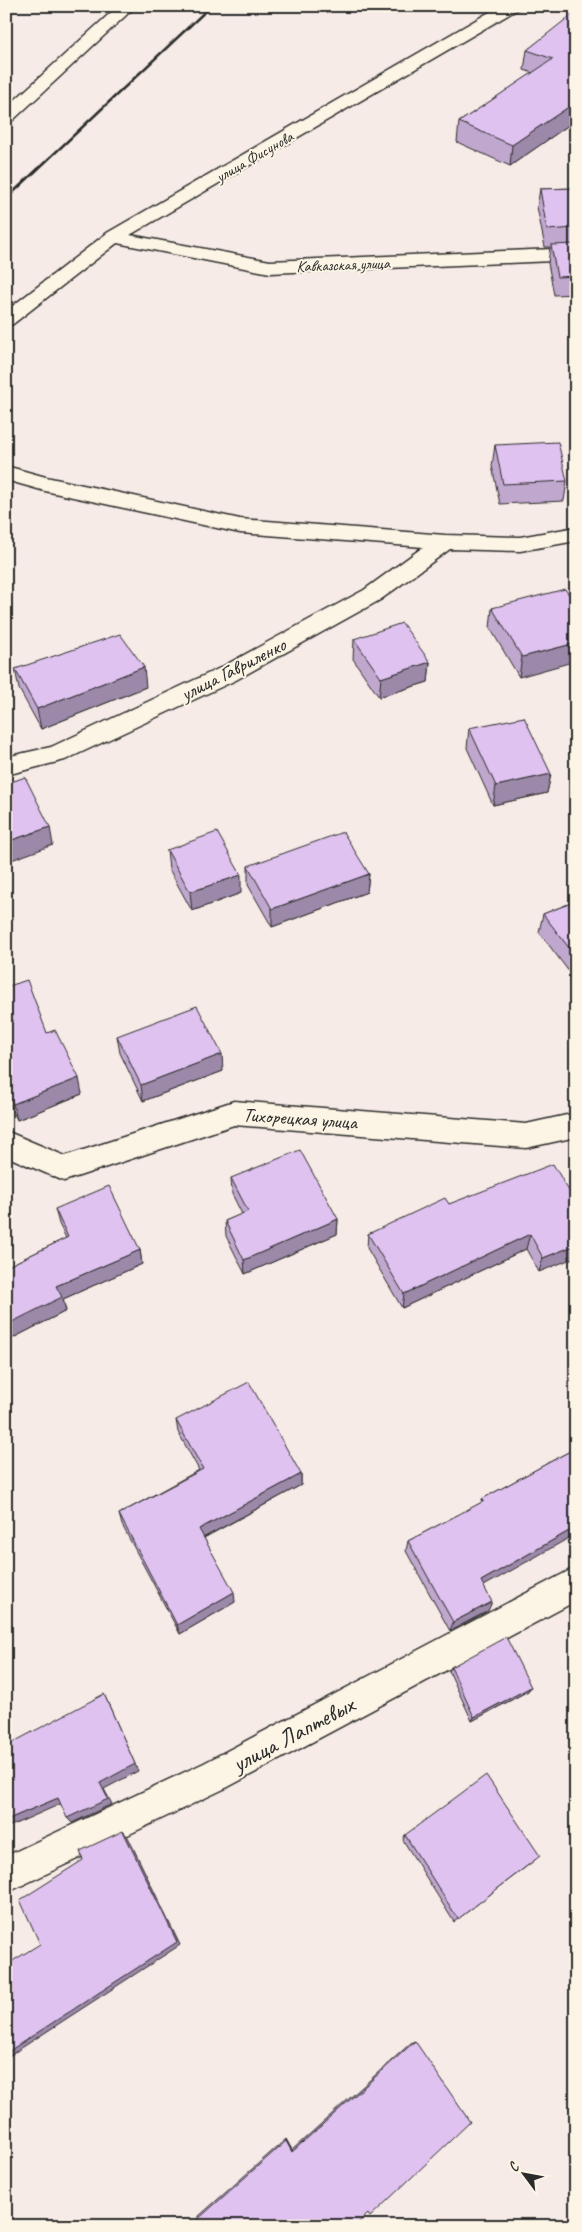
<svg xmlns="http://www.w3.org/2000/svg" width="582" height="2232" font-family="Caveat,sans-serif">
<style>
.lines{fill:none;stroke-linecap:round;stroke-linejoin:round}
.minor-casing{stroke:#2b2b2b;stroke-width:3}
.minor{fill:#fcf5e5;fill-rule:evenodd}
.rail{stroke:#2b2b2b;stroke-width:2.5}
.wall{fill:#c0a7ce;stroke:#2b2b2b}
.shaded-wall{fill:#9c88a8;stroke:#2b2b2b}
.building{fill:#dfc2f0;stroke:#2b2b2b}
.labels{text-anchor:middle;stroke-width:4;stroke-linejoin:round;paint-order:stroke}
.far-street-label{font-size:16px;fill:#2b2b2b;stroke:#fcf5e5}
.street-label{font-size:20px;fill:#2b2b2b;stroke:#fcf5e5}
.near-street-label{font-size:24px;fill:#2b2b2b;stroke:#fcf5e5}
</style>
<rect width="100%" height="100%" fill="#f6ebe7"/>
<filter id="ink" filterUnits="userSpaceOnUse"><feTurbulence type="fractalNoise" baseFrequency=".02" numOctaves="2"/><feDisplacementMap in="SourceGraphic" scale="10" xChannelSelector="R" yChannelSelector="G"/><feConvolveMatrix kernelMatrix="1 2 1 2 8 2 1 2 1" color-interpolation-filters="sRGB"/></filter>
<g filter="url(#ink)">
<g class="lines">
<defs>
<path id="minor" d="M118,6h18l-124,115 -6,1v-14z
M500,6h20l-2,3 -388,226 140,26 306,-13v12l-306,13 -153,-30 -104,81 -7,2v-15l101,-78z
M6,466l40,11 194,42 205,16 75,2 56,-10v14l-56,10 -70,-2 -70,51 -144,80 -171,80 -59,15v-18l45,-10 169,-79 144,-78 59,-43 -183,-14 -195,-42 -39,-11z
M234,1101l292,23 50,-11v24l-50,11 -292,-23 -170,56 -58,-25v-25l59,25z
M576,1567v34l-348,186 -222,106v-37l198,-93z"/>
</defs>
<use href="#minor" class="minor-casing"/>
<use href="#minor" class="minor"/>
<path class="rail" d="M6,199l205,-193"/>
</g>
<path class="wall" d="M576,13v107l-66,46 -53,-24 2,-20 74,-49 -9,-3 3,-20z
M576,188v106l-22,1 -6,-32 2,-16h-5l-8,-40 3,-18z
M495,445l72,36 -3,20 -64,3 -8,-38z
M576,605l-57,72 -29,-49 2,-20z
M354,639l76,23 -2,20 -49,15 -26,-38z
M15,669l131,18 -105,42 -22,-40z
M469,728l82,46 -4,19 -54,12 -26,-57z
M167,850l74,43 -49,18 -23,-42z
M248,866l121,8 -2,18 -95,35 -24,-42z
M576,901v74l-3,2 -34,-45 4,-18z
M6,987l41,46 35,61 -65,26 -11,-24z
M117,1036l106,35 -80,30 -23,-48z
M231,1178l107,41 -1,15 -92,40 -19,-38 -1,-15 17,-7 -10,-20z
M575,1201l-36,71 -13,-23 -124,59 -35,-60 1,-14 81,-30z
M55,1209l85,41 2,14 -79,35 3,12 -57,29 -3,-5v-68l60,-29 -7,-14z
M176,1420l125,54v11l-97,53 31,64 -55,32 -58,-109 -3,-11 80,-44 -21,-38z
M572,1450l-88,136 4,25 -38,20 -44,-80 2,-10 73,-38 1,-4z
M451,1667l80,20 -3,4 -56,30 -23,-50z
M405,1835l130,25 -81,62 -51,-82z
M415,2041l-47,173 -171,6 2,-4 87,-77 6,11 120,-108z"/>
<path class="shaded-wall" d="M576,102v18l-66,46 2,-21z
M576,643v18l-57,16 3,-20z
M430,662l-2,20 -49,15 2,-19z
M144,667l2,20 -105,42 -4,-20z
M551,774l-4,19 -54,12 3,-19z
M50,827l3,18 -47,17v-20z
M369,874l-2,18 -95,35v-18z
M241,875v18l-49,18 -2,-19z
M576,965v10l-3,2z
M222,1054l1,17 -80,30 -2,-16z
M79,1078l3,16 -65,26 -4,-16z
M338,1219l-1,15 -92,40 -1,-14z
M530,1234l-4,15 -124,59 2,-14z
M576,1245v12l-37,15 4,-14z
M140,1250l2,14 -79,35 3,12 -57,29 -3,-7v-8l50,-39z
M301,1474v11l-100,54 -2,-10z
M576,1527v7l-99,56 4,-9z
M234,1592l1,10 -55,32 -3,-9z
M492,1602l-4,9 -38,20 3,-9z
M531,1687l-3,4 -56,30 2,-4z
M104,1694l34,77 -34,18 8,15 -40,19 -5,-5z
M58,1798l5,5 -57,25v-8z
M123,1831l5,6 52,108 -174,113v-5z
M286,2139l6,11v2l-6,-11z"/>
<path class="building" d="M576,13v89l-64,43 -53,-23 94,-63 -26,-9 43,-34z
M576,188v40l-29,2 -7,-41z
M576,244v32l-19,1 -6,-32z
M558,442l9,39 -64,3 -8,-39z
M565,589l11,16v38l-54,14 -30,-49z
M402,623l28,39 -49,16 -27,-39z
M120,634l24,33 -107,42 -22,-40z
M524,717l27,57 -55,12 -27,-58z
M25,777l25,50 -44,15v-58z
M217,832l24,43 -51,17 -23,-42z
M343,832l26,42 -97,35 -24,-43z
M576,901v56l-33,-43z
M27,980l20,53 8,-3 24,48 -66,26 -7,-14v-103z
M197,1006l25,48 -81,31 -24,-49z
M300,1150l38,69 -94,41 -19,-39 23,-10 -17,-33z
M553,1164l22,37 1,-1v45l-33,13 -13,-24 -126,60 -36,-60 77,-36 4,6z
M109,1186l31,64 -84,36 6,11 -56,28v-58l62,-30 -13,-28z
M249,1382l52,92 -102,55 35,63 -57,33 -58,-111 84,-45 -27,-49z
M572,1450l4,6v71l-95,54 11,21 -39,20 -45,-81 76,-40 -2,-2z
M506,1637l25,50 -57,30 -23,-50z
M104,1694l31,70 -35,19 8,16 -41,19 -9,-20 -52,22v-74z
M486,1775l54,81 -82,63 -53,-84z
M123,1831l54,111 -171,111v-88l34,-21 -20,-44 63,-40 -3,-9z
M415,2041l55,81 -100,95 -2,-3 -13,12h-155l-3,-6 89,-79 6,11z"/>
</g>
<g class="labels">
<g class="far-street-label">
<text transform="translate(254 156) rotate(-30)" y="6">улица Фисунова</text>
<text transform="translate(343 264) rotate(-2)" y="6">Кавказская улица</text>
</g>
<g class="street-label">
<text transform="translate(233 669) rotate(-27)" y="7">улица Гавриленко</text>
<text transform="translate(300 1118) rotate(4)" y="7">Тихорецкая улица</text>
</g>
<g class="near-street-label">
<text transform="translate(293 1734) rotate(-28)" y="8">улица Лаптевых</text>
</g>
</g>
<rect width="582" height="2232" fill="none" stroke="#fcf5e5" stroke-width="25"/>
<rect x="12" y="12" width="557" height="2207" fill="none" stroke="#2b2b2b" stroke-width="2" filter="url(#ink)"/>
<g transform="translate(524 2174) rotate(302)" stroke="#fcf5e5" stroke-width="4" paint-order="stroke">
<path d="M0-4L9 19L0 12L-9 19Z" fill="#2b2b2b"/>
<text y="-8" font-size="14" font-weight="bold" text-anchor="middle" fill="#2b2b2b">С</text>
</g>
</svg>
